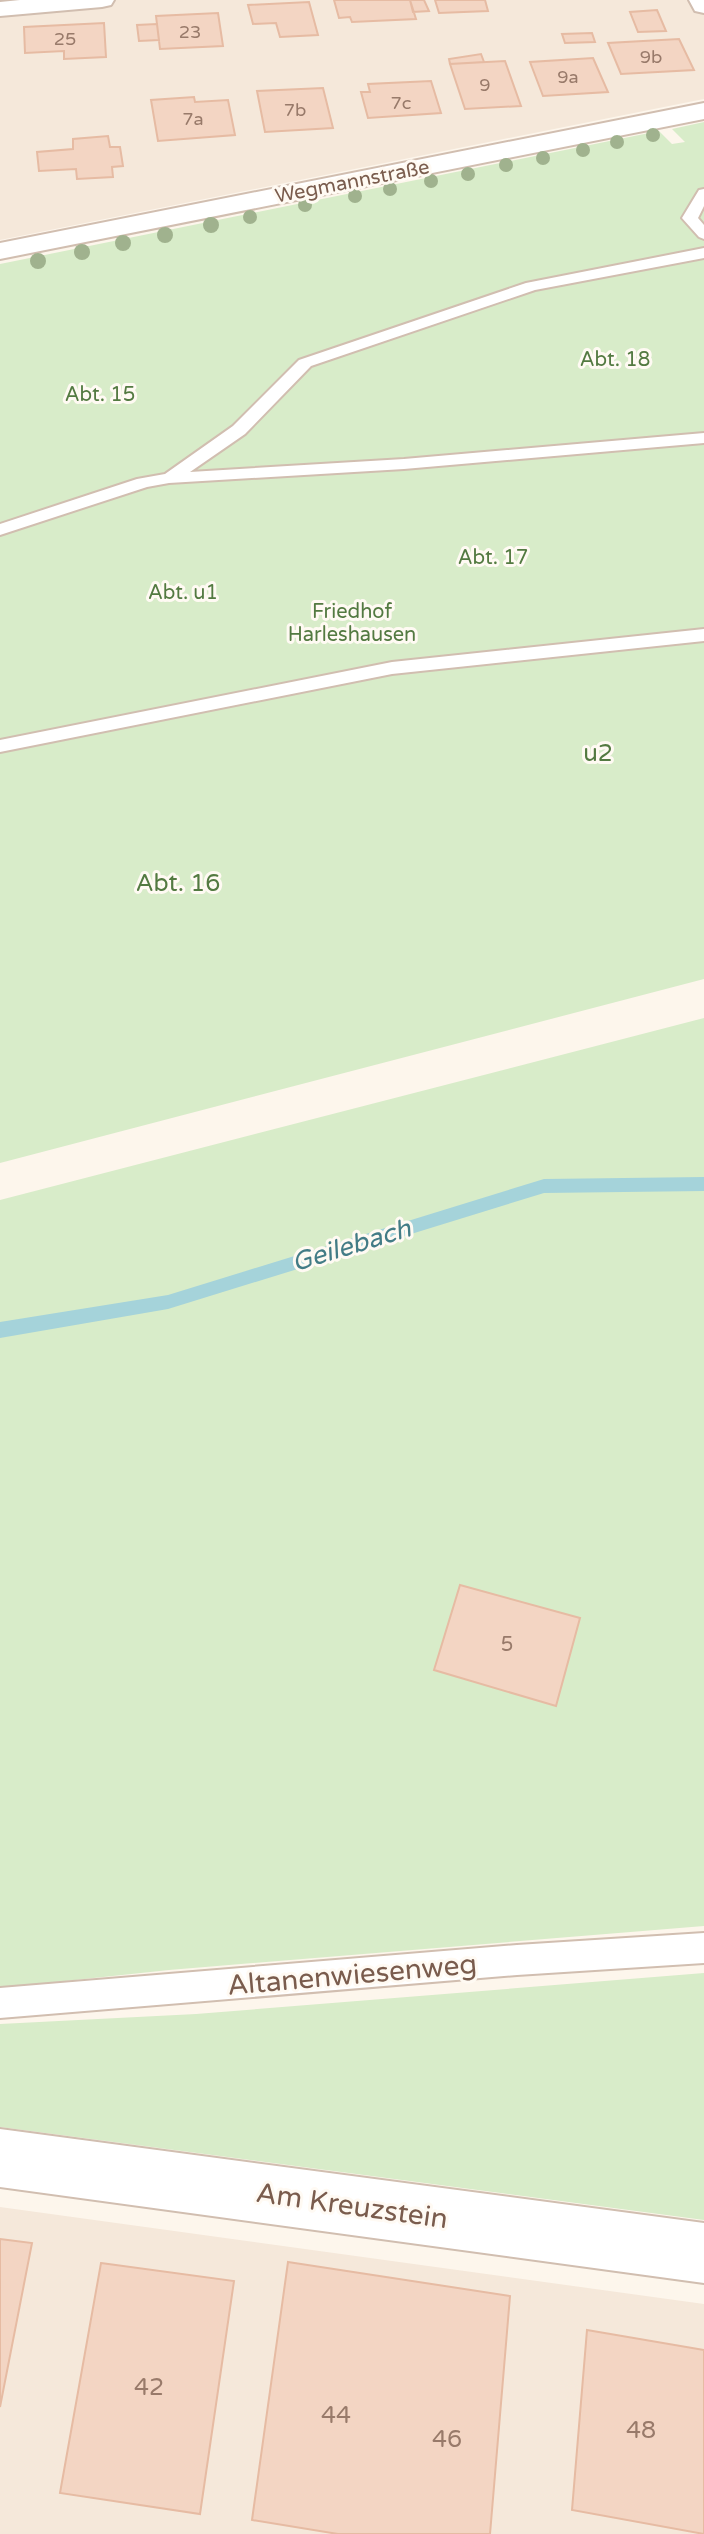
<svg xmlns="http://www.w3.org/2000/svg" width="704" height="2534" font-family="'Varela Round',sans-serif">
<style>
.residential{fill:#f5e8da}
.green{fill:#d8ecc9}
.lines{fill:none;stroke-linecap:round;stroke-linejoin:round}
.stream{fill:#a5d3da;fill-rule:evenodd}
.building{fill:#f3d5c3;stroke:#e6bba3;stroke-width:2}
.service-casing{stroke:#d1beb0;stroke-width:4}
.minor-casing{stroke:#d1beb0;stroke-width:4}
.service{fill:#fff;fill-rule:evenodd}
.minor{fill:#fff;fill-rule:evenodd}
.tree{fill:#a0b28e}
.labels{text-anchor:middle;stroke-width:6;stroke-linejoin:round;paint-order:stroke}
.far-number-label{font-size:18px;fill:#987a6a}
.far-street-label{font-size:20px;fill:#7a5c4d;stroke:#fffaf3}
.far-park-label{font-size:20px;fill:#537a41;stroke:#fffaf3}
.number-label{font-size:20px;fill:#987a6a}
.park-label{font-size:24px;fill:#537a41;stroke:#fffaf3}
.near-number-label{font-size:24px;fill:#987a6a}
.water-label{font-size:26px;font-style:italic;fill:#437c86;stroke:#fffaf3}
.near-street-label{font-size:28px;fill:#7a5c4d;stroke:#fffaf3}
</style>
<rect width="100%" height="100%" fill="#fdf6ec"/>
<path class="residential" d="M0,0h704v99l-704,141z
M0,2207l704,97v230h-704z"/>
<path class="green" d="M704,122v857l-704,184v-899l659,-133 13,13 13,-2 -13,-13z
M704,1018v908l-535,44 -169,18v-788z
M704,1973v247l-704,-93v-103l196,-10z"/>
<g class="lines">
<path class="stream" d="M704,1177v14l-160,2 -376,116 -168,29v-16l168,-27 376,-116z"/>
</g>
<path class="building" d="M410,0l6,19 -64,3 -2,-5 -11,1 -5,-18z
M410,0h14l5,11 -16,1z
M435,0h50l3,11 -49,2z
M309,2l9,33 -38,2 -4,-14 -23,1 -5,-19z
M657,10l9,21 -28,1 -8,-20z
M218,13l5,33 -63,3 -4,-33z
M104,23l2,34 -42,2v-8l-39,2 -1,-26z
M157,24l2,16 -20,1 -2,-16z
M592,33l3,9 -30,1 -3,-9z
M679,39l15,31 -73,4 -13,-31z
M481,54l3,8 -34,2 -1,-5z
M593,58l15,34 -65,4 -13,-34z
M505,61l16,45 -56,3 -15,-45z
M431,81l10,32 -73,5 -7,-26h9l-2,-8z
M323,88l10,40 -68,4 -8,-41z
M194,97l1,5 33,-2 7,35 -77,6 -7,-41z
M108,136l2,11h10l3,19 -11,1 1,10 -36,2 -1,-10 -37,2 -2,-19 36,-3v-10z
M460,1585l120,33 -24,88 -122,-36z
M0,2239l32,4 -32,164z
M288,2262l222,34 -20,238h-152l-86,-14z
M101,2263l133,18 -34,233 -140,-21z
M587,2330l117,20v184l-132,-24z"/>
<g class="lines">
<defs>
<path id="service" d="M704,189v17l-6,12 6,7v14l-5,-2 -17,-19 17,-28z
M704,248v10l-169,32 -224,76 -66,68 -55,38 214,-13 300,-26v10l-300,26 -235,14 -22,4 -147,48v-11l137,-45 28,-5 68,-48 66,-66 227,-77z
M704,629v12l-312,33 -392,78v-12l392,-78z
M704,1933v30l-187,12 -517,43v-30l517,-43z"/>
<path id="minor" d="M20,0h94l-3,5 -9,2 -102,9v-14z
M689,0h15v13l-9,-2z
M704,103v16l-704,140v-16z
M0,2129l704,94v60l-704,-96z"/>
</defs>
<use href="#service" class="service-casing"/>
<use href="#minor" class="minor-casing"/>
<use href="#service" class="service"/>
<use href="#minor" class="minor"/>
</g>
<g class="tree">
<circle cx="653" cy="135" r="7"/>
<circle cx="617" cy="142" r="7"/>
<circle cx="583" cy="150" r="7"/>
<circle cx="543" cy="158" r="7"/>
<circle cx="506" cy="165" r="7"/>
<circle cx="468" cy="174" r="7"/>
<circle cx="431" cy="181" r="7"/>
<circle cx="390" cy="189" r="7"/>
<circle cx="355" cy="196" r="7"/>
<circle cx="305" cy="205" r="7"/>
<circle cx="250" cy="217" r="7"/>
<circle cx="211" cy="225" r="8"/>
<circle cx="165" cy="235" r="8"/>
<circle cx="123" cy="243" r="8"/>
<circle cx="82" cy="252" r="8"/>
<circle cx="38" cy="261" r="8"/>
</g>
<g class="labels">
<g class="far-number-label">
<text x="190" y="38">23</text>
<text x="65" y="45">25</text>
<text x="651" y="63">9b</text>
<text x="568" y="83">9a</text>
<text x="485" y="91">9</text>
<text x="401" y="109">7c</text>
<text x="295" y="116">7b</text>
<text x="193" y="125">7a</text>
</g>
<g class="far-street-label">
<text transform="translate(352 181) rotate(-11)" y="7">Wegmannstraße</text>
</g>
<g class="far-park-label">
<text x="615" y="366">Abt. 18</text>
<text x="100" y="401">Abt. 15</text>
<text x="493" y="564">Abt. 17</text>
<text x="183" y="599">Abt. u1</text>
<text x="352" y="618">Friedhof<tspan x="352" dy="23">Harleshausen</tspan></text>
</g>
<g class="number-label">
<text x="507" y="1651">5</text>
</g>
<g class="park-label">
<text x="598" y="761">u2</text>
<text x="178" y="891">Abt. 16</text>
</g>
<g class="near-number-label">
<text x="149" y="2395">42</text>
<text x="336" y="2423">44</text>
<text x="641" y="2438">48</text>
<text x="447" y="2447">46</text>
</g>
<g class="water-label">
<text transform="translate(351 1245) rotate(-17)" y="9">Geilebach</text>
</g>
<g class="near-street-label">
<text transform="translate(352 1974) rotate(-5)" y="10">Altanenwiesenweg</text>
<text transform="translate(352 2205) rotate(8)" y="10">Am Kreuzstein</text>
</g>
</g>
</svg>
